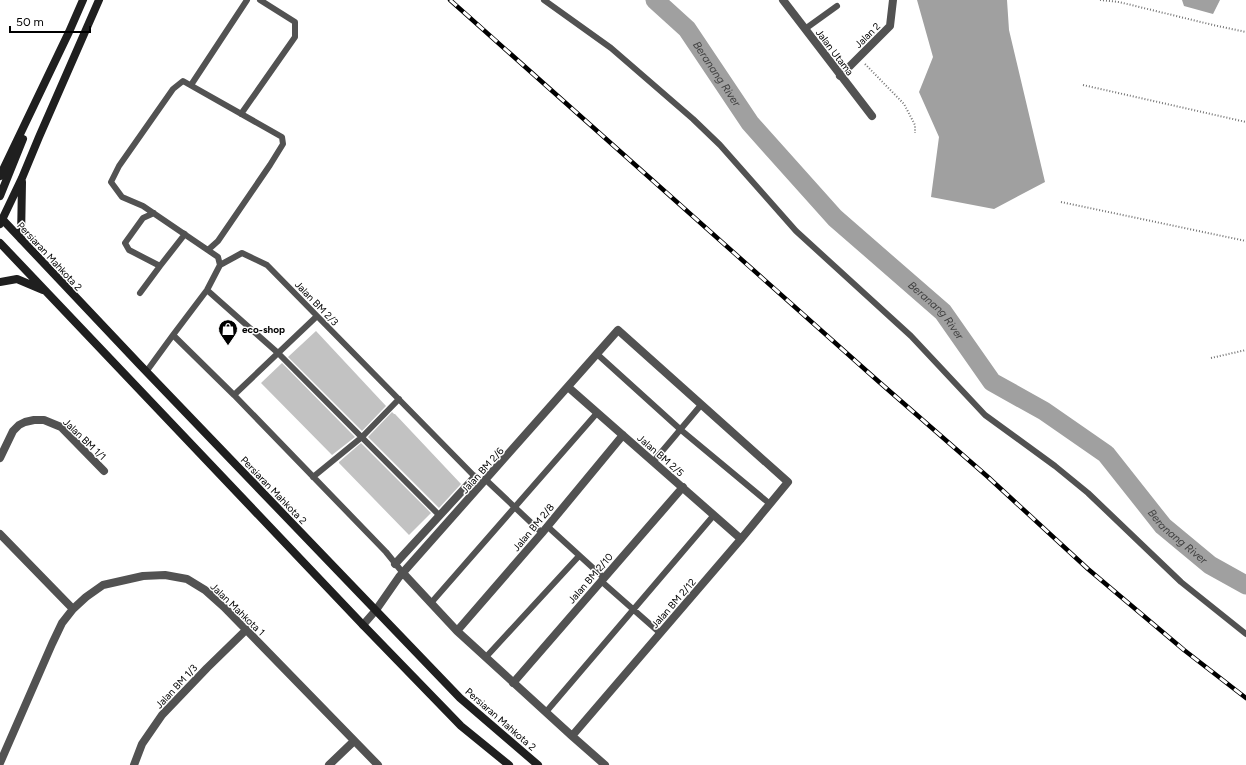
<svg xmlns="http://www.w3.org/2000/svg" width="1246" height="765" font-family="Figtree,sans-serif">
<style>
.water{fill:#a0a0a0}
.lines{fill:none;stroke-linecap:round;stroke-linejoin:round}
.river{stroke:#a0a0a0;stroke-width:19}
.building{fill:#c2c2c2}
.path{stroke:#747474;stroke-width:2;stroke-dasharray:1 2;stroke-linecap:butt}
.lane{stroke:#525252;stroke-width:6}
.street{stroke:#525252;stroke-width:8}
.secondary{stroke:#1f1f1f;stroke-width:8}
.rail-casing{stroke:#000;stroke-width:4.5}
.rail{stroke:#fff;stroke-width:3;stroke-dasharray:9;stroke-linecap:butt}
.labels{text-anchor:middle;stroke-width:3;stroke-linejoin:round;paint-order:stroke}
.street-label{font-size:10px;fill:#000;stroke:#fff}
.poi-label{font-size:10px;font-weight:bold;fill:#000;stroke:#fff;text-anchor:start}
.water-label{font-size:11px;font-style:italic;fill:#414141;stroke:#fff}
</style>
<rect width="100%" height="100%" fill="#fff"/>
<path class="water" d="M917,0h90l2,30 36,152 -51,27 -63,-12 8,-60 -20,-45 14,-35z
M1182,0h38l-7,14 -29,-8z"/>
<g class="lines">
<path class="river" id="s1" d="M655,0l32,29 63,94 85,95 108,94 49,70 52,29 62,43 57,72 47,39 36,20"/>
</g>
<path class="building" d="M316,331l70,75 -24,25 -74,-74z
M282,363l73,74 -23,18 -71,-72z
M392,412l2,2h1l66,70 -22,24 -71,-71z
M361,443l70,70 -22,22 -70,-72v-1z"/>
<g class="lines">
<path class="path" d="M1100,0l19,2 94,23 33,7
M865,64l39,40 11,21v8
M1083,85l163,37
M1061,202l185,39
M1211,358l35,-8"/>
<path class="lane" d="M544,0l67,48 82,71 27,26 76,86 115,105 74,79 70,51 33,27 93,89 65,52
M805,29l32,-23
M191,85l56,-85
M241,114l54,-77v-15l-35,-22
M154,213l-11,5 -18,25 4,7 31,16 25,-32
M208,250l10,-9 52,-76 13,-21 -1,-7 -99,-56 -10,8 -54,77 -8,16 11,15 21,9 75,51 2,8
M207,290l71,63 161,162
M140,293l20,-27
M316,317l-82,78 152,157 17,21
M173,335l61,60
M597,354l84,76 89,74
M146,372l27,-37 34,-45 13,-25 22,-12 25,12 215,219
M653,462l48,-57
M313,477l49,-40 37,-38
M486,480l56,53
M547,526l57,52
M601,581l59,52
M431,603l166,-190
M486,657l93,-101
M546,712l168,-197"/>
<path class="street" d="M783,0l89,116
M840,76l50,-50 3,-26
M568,387l173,152
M0,458l13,-27 6,-6 6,-3 9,-2h10l17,7 43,44
M0,534l73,75
M395,564l80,-87
M403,573l54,58 115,105 33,29
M363,625l13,-15 23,-33 219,-247 170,152 -47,57 -169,197
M457,631l85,-98 81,-98
M513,683l170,-196
M0,763l52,-119 10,-21 11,-14 13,-12 17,-12 40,-9 22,-1 22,4 18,11 19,17 154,158
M134,765l8,-21 20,-29 45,-47 39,-38
M329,765l25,-24"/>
<path class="secondary" d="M0,176l69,-144 14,-32
M0,196l23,-57
M3,220l137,145 320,333 78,67
M0,224l22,-46 17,-41 60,-137
M21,239l1,-57
M0,243l363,382 98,101 48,39
M0,282l17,-3 26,11"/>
<defs>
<path id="rail" d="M450,0l428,381 110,96 100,92 96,81 62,48"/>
</defs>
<use href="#rail" class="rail-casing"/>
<use href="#rail" class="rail"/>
</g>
<defs>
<symbol id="shop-pin" viewBox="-11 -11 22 30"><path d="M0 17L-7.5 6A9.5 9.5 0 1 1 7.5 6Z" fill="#000" stroke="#fff"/><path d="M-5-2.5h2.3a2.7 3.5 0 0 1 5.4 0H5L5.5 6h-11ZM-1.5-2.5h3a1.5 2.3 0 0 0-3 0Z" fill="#fff"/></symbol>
</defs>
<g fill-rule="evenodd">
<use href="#shop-pin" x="217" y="318" width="22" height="30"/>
</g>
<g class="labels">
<g class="street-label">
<text transform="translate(867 35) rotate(-45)" y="4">Jalan 2</text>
<text transform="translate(835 52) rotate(53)" y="4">Jalan Utama</text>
<text transform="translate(50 256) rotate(47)" y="4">Persiaran Mahkota 2</text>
<text transform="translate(317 303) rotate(46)" y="4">Jalan BM 2/3</text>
<text transform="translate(85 439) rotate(44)" y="4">Jalan BM 1/1</text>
<text transform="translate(661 455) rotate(41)" y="4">Jalan BM 2/5</text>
<text transform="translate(482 470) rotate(-48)" y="4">Jalan BM 2/6</text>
<text transform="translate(274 490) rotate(46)" y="4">Persiaran Mahkota 2</text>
<text transform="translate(533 527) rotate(-50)" y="4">Jalan BM 2/8</text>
<text transform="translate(590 578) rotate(-49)" y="4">Jalan BM 2/10</text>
<text transform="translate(673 603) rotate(-49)" y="4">Jalan BM 2/12</text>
<text transform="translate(238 609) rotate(44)" y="4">Jalan Mahkota 1</text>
<text transform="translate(176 686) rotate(-47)" y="4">Jalan BM 1/3</text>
<text transform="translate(501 719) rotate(41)" y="4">Persiaran Mahkota 2</text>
</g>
<g class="poi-label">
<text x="242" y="333">eco-shop</text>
</g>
<g class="water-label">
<text dy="4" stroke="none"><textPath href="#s1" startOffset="97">Beranang River</textPath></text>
<text dy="4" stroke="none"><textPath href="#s1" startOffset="421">Beranang River</textPath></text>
<text dy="4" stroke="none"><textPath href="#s1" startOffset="757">Beranang River</textPath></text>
</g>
</g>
<path d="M10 26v6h80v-6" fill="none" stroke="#000000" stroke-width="2"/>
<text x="16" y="26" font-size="12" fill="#000000" stroke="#ffffff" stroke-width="3" paint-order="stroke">50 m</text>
</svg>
